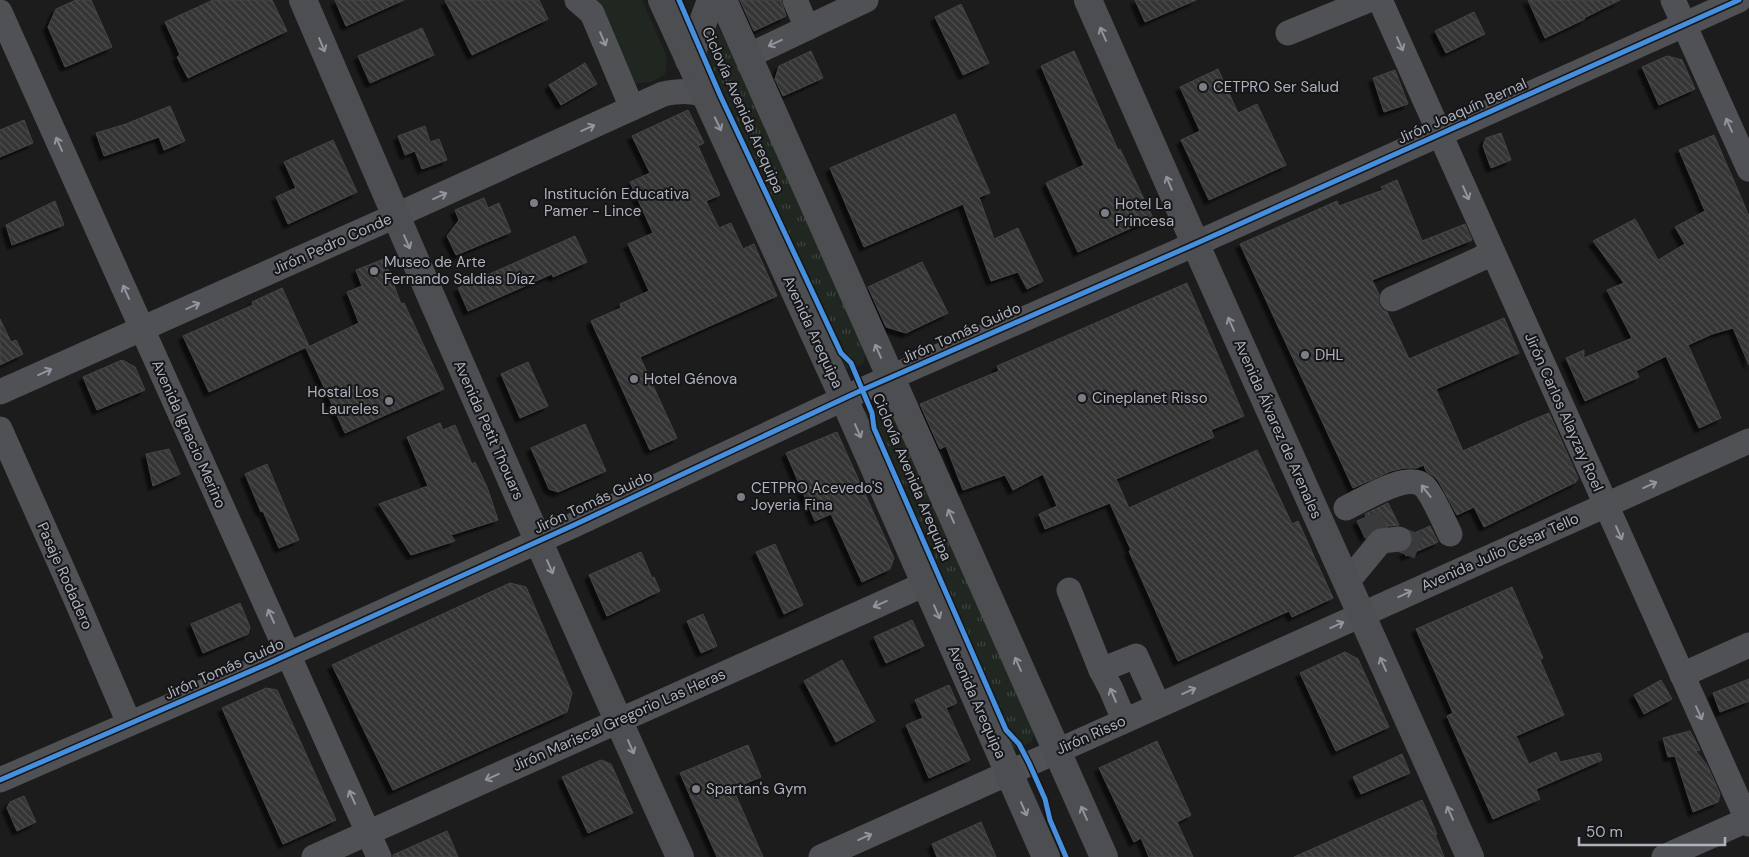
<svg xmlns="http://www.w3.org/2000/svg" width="1749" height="857" viewBox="0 0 1749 857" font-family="'DM Sans',sans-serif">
	<defs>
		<pattern id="grass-tufts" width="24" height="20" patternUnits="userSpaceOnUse" patternTransform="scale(1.25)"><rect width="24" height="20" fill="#1f2720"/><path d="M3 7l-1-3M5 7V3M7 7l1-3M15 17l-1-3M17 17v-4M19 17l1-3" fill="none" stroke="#3d443e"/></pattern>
		<pattern id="building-back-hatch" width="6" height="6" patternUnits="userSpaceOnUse" patternTransform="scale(1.25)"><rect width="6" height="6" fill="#343434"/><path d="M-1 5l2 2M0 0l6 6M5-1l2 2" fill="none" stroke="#4f4f4f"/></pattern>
		<filter id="shadow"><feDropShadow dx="-4.5" dy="4.5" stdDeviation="1" flood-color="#0009"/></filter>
	</defs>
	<rect width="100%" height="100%" fill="#1c1c1c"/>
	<g fill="url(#grass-tufts)">
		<path d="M714 20 738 64 866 350 863 364 849 370 837 362 698 57Z"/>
		<path d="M882 405 890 410 1034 729 1032 742 1014 750 864 421 865 412Z"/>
	</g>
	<path fill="#1f2720" d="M593 0H642L667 57 665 74 652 82 635 84Z"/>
	<g fill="url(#building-back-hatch)" stroke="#444548" filter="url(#shadow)">
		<path d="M76 0H91L112 47 65 67 48 27 56 9Z"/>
		<path d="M213 0H272L287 31 188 78 177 57 180 55 165 22Z"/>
		<path d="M335 0H404L346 26Z"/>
		<path d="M445 0H539L548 19 472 55Z"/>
		<path d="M740 0H781L786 16 754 31Z"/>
		<path d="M1135 0H1196L1145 22Z"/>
		<path d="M1528 0H1620L1584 18 1585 19 1545 38Z"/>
		<path d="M961 4 989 63 963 75 935 17Z"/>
		<path d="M1474 12 1485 34 1446 53 1435 31Z"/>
		<path d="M422 28 434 55 370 83 358 56Z"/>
		<path d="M811 51 823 78 783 96 775 79 779 66Z"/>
		<path d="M1074 51 1118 150 1120 149 1153 218 1078 252 1046 183 1084 165 1041 66Z"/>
		<path d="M1667 56 1682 60 1695 89 1659 105 1642 67Z"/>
		<path d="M585 63 597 84 561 105 549 85Z"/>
		<path d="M1218 69 1238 113 1257 104 1286 165 1209 200 1181 140 1200 131 1180 87Z"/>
		<path d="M1395 70 1408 104 1384 112 1373 78Z"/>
		<path d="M170 106 185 141 164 150 159 137 104 156 96 133 126 124Z"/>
		<path d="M688 110 704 143 698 146 720 195 706 201 719 228 731 223 743 249 754 244 777 296 640 357 677 438 650 450 591 321 621 308 620 304 649 291 628 244 653 233 630 182 650 173 632 136Z"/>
		<path d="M955 114 990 193 979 197 994 239 1018 228 1043 281 1027 289 1018 272 991 281 963 204 864 247 830 168Z"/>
		<path d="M24 120 33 143 0 157V130Z"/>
		<path d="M425 126 430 142 439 139 447 160 422 169 415 151 405 155 398 136Z"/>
		<path d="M1501 133 1511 160 1491 168 1483 146 1486 138Z"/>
		<path d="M1714 135 1749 216V365L1733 328 1712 334 1688 345 1721 418 1699 428 1666 356 1636 371 1639 377 1585 401 1566 358 1584 350V358L1632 338 1607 290 1624 283 1593 241 1635 219 1658 260 1685 244 1675 227 1705 211 1679 150Z"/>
		<path d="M333 140 357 192 288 224 276 197 296 188 284 162Z"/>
		<path d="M1397 180 1422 241 1465 224 1472 240 1372 280 1379 294 1378 298 1379 305 1383 310 1387 312 1409 359 1504 318 1519 353 1436 389 1463 451 1527 422 1549 413 1578 478 1576 482 1484 527 1474 507 1457 515 1439 482 1435 477 1426 471 1424 465 1416 468H1404L1391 471 1353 488 1240 244 1337 201 1339 206 1383 190 1381 187Z"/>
		<path d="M484 198 488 208 499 203 511 232 456 255 447 236 459 220 455 210Z"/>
		<path d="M55 201 64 225 12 245 6 225Z"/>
		<path d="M575 236 587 262 553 277 552 274 468 311 458 288Z"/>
		<path d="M384 259 401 304 404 303 444 389 345 433 306 348 359 323 347 292 362 286 356 270Z"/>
		<path d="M922 262 948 313 906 333 886 327 868 287Z"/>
		<path d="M1187 283 1244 416 1211 430 1214 437 1116 479 1129 508 1257 450 1292 524 1298 521 1333 598 1292 617 1289 611 1178 661 1129 551 1131 550 1110 503 1045 529 1039 514 1057 506 1043 474 1013 490 1005 475 963 490 946 446 940 449 920 404 999 371 997 366Z"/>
		<path d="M282 288 309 346 209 392 183 336 253 305 252 302Z"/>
		<path d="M0 319 11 342 16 340 23 354 0 365Z"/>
		<path d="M122 360 135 367 145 390 97 410 83 377Z"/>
		<path d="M528 362 548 406 520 418 501 374Z"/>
		<path d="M440 423 443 430 455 425 472 464 475 462 487 487 498 520 451 535 455 541 411 555 379 504 428 486 407 437Z"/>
		<path d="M585 424 606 471 558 492 549 489 531 448Z"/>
		<path d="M837 432 894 558 890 569 862 582 831 514 815 521 786 453Z"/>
		<path d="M169 449 180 474 153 486 146 454Z"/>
		<path d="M267 464 299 540 279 548 263 511 261 512 245 474Z"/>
		<path d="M1388 503 1399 525 1379 527 1370 531 1365 538 1357 521 1366 517 1365 514Z"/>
		<path d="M1430 526 1438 542 1406 556 1404 552 1408 550 1412 544V534Z"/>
		<path d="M775 544 803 605 784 614 756 552Z"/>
		<path d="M641 552 652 578 654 577 660 591 607 616 589 575Z"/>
		<path d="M510 583 526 587 572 693 567 712 393 790 332 665Z"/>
		<path d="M1512 587 1543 658 1540 660 1564 715 1516 736 1529 764 1556 752 1560 762 1600 753 1602 760 1536 789 1540 799 1493 819 1447 716 1453 713 1416 629Z"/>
		<path d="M240 603 250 627 248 634 203 653 191 624Z"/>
		<path d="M703 614 717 646 701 653 687 621Z"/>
		<path d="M912 620 924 646 886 663 874 637Z"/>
		<path d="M1345 652 1358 659 1389 727 1336 751 1300 673Z"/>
		<path d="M842 660 875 721 836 742 804 681Z"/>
		<path d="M1749 679V701L1720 712 1713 693Z"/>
		<path d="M1661 680 1672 699 1644 714 1634 695Z"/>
		<path d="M949 685 957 703 946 708 970 760 929 778 906 725 923 718 915 700Z"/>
		<path d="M266 688 277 690 336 820 283 844 222 708Z"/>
		<path d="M1690 731 1700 750 1696 751 1707 765 1720 794 1718 802 1693 812 1675 756 1668 757 1663 738Z"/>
		<path d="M1157 741 1191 815 1177 822 1193 857H1149L1141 838 1134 842 1099 768Z"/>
		<path d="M748 745 761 777 733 789 763 857H717L680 773Z"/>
		<path d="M1402 754 1410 773 1361 794 1353 777Z"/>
		<path d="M601 760 611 764 633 813 588 833 562 777Z"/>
		<path d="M24 796 36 822 17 831 7 808 10 802Z"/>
		<path d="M1422 800 1437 834H1435L1444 857H1294Z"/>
		<path d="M981 822 996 857H937L932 844Z"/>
		<path d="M447 831 458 857H393V855Z"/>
	</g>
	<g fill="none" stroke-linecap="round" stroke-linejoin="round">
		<g stroke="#393a3c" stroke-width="25" stroke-dasharray="25 12" stroke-linecap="butt">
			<path d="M1368 516 1381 541"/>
			<path d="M1399 539 1419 547"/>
		</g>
		<g stroke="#505155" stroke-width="25">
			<path d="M577 0 592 13 632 108"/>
			<path d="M795 0 807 28"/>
			<path d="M1380 0 1749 824"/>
			<path d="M1673 0 1749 169"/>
			<path d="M0 12 379 857"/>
			<path d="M1288 33 1369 0"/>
			<path d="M748 56 866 0"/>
			<path d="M1392 299 1493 253"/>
			<path d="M0 392 395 216 663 94C678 91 690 90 705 95"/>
			<path d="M0 429 74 595 129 723"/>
			<path d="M1346 508C1363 500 1407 471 1424 486 1433 495 1444 522 1450 534"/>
			<path d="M1347 582 1381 541 1399 539"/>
			<path d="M1069 590 1101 670 1111 689 1124 720"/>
			<path d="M1101 670 1136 656 1158 705"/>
			<path d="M1682 675 1749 645"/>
			<path d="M0 780 267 664 574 525 862 390 1195 244 1739 0"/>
			<path d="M314 857 925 584"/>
			<path d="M821 857 1749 441"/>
			<path d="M1664 857 1749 819"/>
		</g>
		<g stroke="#4d4e51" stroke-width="28">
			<path d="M303 0C426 287 551 573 680 857"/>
			<path d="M662 0 844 399 1046 857"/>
			<path d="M723 0 1104 857"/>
			<path d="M1088 0 1203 261 1470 857"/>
			<path d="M689 60 711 0"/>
		</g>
		<defs>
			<g id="cycleway">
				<path d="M679 0 720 95 841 353 851 363 872 413 874 428 1006 730 1019 744 1029 763 1045 799 1050 820 1066 857"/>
				<path d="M0 780 267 664 574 525 862 390 1195 244 1739 0"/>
			</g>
		</defs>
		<use href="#cycleway" stroke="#161618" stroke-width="8"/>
		<use href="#cycleway" stroke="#468fdf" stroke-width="5"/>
	</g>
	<defs><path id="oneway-shaft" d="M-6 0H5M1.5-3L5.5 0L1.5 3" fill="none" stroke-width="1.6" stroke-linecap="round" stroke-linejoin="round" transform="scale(1.25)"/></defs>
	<g stroke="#90949d">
		<use href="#oneway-shaft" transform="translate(1103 34) rotate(-114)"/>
		<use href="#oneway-shaft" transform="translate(322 45) rotate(67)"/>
		<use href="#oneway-shaft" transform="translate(718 124) rotate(65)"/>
		<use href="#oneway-shaft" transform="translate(1169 183) rotate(-113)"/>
		<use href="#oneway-shaft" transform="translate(407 242) rotate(66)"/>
		<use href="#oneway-shaft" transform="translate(1231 324) rotate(-114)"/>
		<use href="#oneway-shaft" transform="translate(878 351) rotate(-114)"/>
		<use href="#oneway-shaft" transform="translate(858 431) rotate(66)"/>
		<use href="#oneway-shaft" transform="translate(951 516) rotate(-114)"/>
		<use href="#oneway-shaft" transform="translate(550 567) rotate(66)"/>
		<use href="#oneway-shaft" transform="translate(937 612) rotate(66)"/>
		<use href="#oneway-shaft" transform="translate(1018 664) rotate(-114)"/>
		<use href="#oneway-shaft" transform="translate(1383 664) rotate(-114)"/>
		<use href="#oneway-shaft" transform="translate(631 747) rotate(66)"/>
		<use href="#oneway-shaft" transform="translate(1024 809) rotate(66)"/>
		<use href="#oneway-shaft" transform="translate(1084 813) rotate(-114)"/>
		<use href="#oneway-shaft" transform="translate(1450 813) rotate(-114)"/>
	</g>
	<g stroke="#91959e">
		<use href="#oneway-shaft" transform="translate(603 39) rotate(67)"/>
		<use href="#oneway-shaft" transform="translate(775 43) rotate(155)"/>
		<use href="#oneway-shaft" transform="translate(1400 44) rotate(66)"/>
		<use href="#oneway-shaft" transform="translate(1729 125) rotate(-114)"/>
		<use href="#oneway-shaft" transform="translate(588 128) rotate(-24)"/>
		<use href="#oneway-shaft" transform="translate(59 144) rotate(-114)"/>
		<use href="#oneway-shaft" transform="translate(1466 193) rotate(66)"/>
		<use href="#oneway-shaft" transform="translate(440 196) rotate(-24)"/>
		<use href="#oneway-shaft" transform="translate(126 292) rotate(-114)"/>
		<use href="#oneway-shaft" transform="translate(193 306) rotate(-24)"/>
		<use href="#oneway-shaft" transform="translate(45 372) rotate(-24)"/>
		<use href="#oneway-shaft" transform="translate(1650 485) rotate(-24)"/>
		<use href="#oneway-shaft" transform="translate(1426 491) rotate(-128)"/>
		<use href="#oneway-shaft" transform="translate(1619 533) rotate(66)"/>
		<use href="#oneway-shaft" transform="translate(1405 594) rotate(-25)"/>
		<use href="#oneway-shaft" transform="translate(880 604) rotate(156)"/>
		<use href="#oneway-shaft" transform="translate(271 616) rotate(-114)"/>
		<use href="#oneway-shaft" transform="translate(1337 625) rotate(-24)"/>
		<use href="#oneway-shaft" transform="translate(1189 691) rotate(-24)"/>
		<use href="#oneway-shaft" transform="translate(1113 695) rotate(-113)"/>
		<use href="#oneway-shaft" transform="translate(1699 713) rotate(66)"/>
		<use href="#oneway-shaft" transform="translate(492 777) rotate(156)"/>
		<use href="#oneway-shaft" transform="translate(352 797) rotate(-114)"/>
		<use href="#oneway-shaft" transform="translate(865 837) rotate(-24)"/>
	</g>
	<g fill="#7a7e85" stroke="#161618" stroke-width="2">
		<circle cx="1203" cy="87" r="5"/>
		<circle cx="534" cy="203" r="5"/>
		<circle cx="1105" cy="213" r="5"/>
		<circle cx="374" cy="271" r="5"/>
		<circle cx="1305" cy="355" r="5"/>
		<circle cx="634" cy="379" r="5"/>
		<circle cx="1082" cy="398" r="5"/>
		<circle cx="389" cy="401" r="5"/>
		<circle cx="741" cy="497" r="5"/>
		<circle cx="696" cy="789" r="5"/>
	</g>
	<g text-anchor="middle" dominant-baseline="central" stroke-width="4" stroke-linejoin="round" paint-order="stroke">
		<g font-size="15" fill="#adb2bd" stroke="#161618" text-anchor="start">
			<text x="1213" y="87">CETPRO Ser Salud</text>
			<text x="544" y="194">Institución Educativa<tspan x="544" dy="17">Pamer - Lince</tspan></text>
			<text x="1115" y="204">Hotel La<tspan x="1115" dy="17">Princesa</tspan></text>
			<text x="384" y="262">Museo de Arte<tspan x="384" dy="17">Fernando Saldias Díaz</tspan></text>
			<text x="1315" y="355">DHL</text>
			<text x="644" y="379">Hotel Génova</text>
			<text x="379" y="392" text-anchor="end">Hostal Los<tspan x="379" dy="17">Laureles</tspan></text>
			<text x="1092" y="398">Cineplanet Risso</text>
			<text x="751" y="488">CETPRO Acevedo'S<tspan x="751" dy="17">Joyeria Fina</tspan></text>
			<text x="706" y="789">Spartan's Gym</text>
		</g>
		<g font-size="15" fill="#adb2bd" stroke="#161618">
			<text transform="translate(743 110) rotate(66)">Ciclovía Avenida Arequipa</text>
			<text transform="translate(1462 111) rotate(-24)">Jirón Joaquín Bernal</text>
			<text transform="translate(332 244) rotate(-24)">Jirón Pedro Conde</text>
			<text transform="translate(813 332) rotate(65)">Avenida Arequipa</text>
			<text transform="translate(961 333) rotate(-24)">Jirón Tomás Guido</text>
			<text transform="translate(1564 412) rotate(66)">Jirón Carlos Alayzay Roel</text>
			<text transform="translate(1278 429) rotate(66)">Avenida Álvarez de Arenales</text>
			<text transform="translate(489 430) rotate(66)">Avenida Petit Thouars</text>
			<text transform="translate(189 434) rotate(66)">Avenida Ignacio Merino</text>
			<text transform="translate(912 477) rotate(67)">Ciclovía Avenida Arequipa</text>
			<text transform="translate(593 502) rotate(-25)">Jirón Tomás Guido</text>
			<text transform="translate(1500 552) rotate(-24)">Avenida Julio César Tello</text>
			<text transform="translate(65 576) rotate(66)">Pasaje Rodadero</text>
			<text transform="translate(224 669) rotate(-24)">Jirón Tomás Guido</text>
			<text transform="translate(977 702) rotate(66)">Avenida Arequipa</text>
			<text transform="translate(619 720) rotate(-24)">Jirón Mariscal Gregorio Las Heras</text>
			<text transform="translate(1091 735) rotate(-24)">Jirón Risso</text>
		</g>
	</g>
	<path d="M1579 837v8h146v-8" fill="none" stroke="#adb2bd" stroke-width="2.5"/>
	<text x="1586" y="837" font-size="15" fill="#adb2bd" stroke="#161618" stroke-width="4" paint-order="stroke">50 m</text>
</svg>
